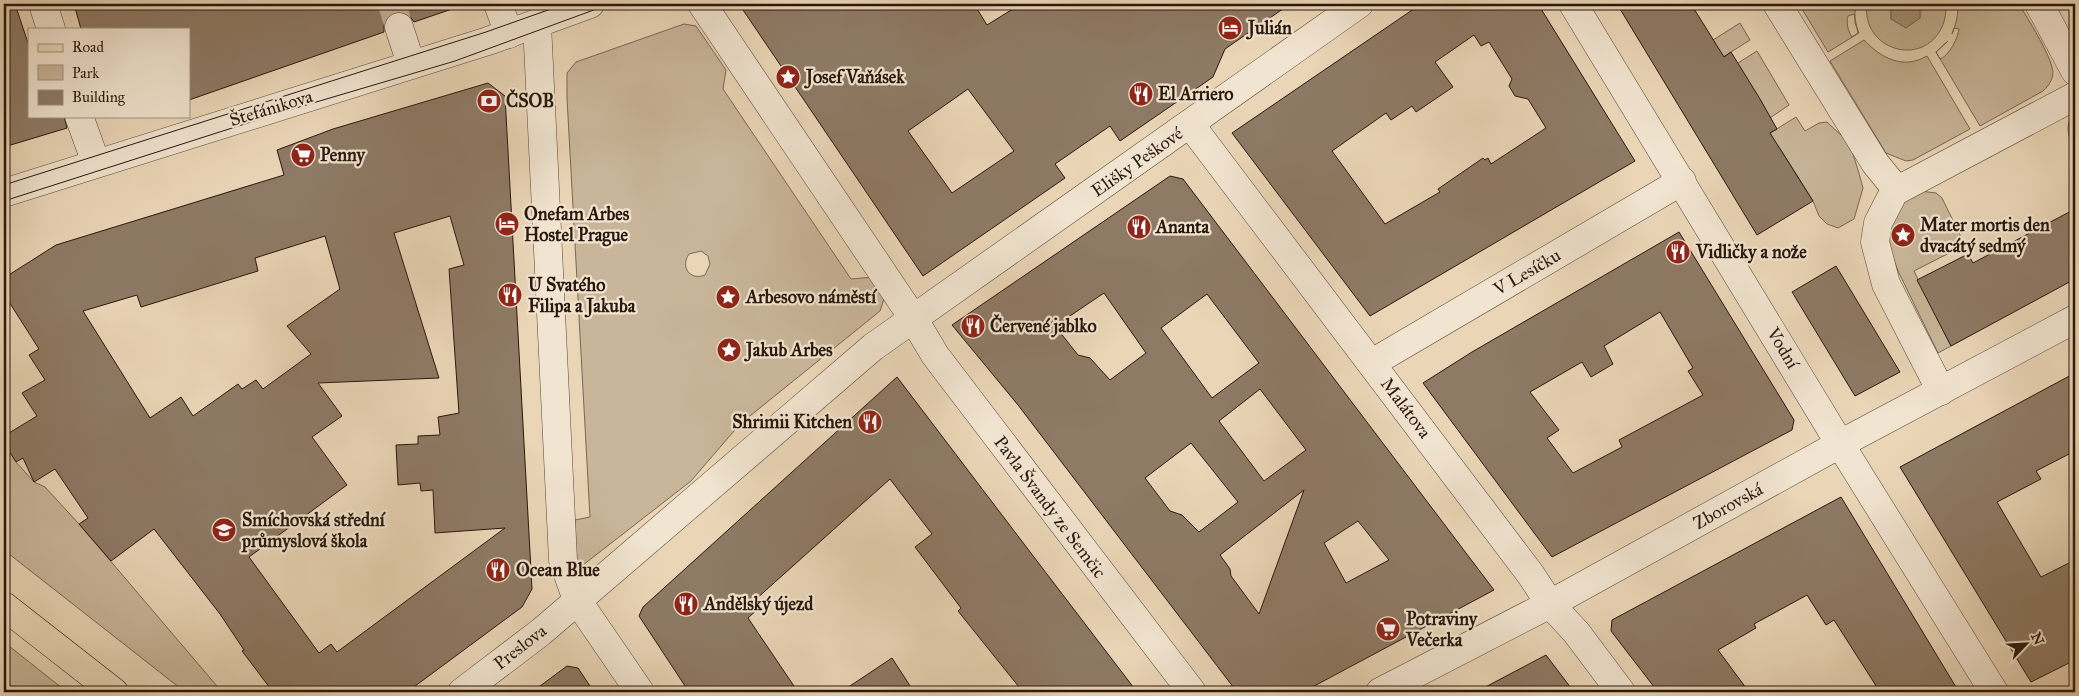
<svg xmlns="http://www.w3.org/2000/svg" width="2079" height="696" viewBox="0 0 2079 696" font-family="'IM FELL Great Primer',serif">
	<rect width="100%" height="100%" fill="#ead6b7"/>
	<filter id="stains"><feTurbulence type="fractalNoise" baseFrequency=".004" numOctaves="4"/><feColorMatrix values="0 0 0 0 .2 0 0 0 0 .09 0 0 0 0 .02 0 0 0 .5 -.17"/></filter>
	<radialGradient id="worn" r=".72"><stop offset=".6" stop-color="#630" stop-opacity="0"/><stop offset="1" stop-color="#630" stop-opacity=".3"/></radialGradient>
	<g fill="#c9b69a" stroke="#7a6653" fill-rule="evenodd">
		<path d="M1799 4H1855V23L1859 33 1828 52ZM1854 14 1858 33 1852 37C1848 31 1846 23 1848 16Z"/>
		<path d="M1867 4H1891V19L1920 18V4H1945C1947 11 1945 20 1942 27 1922 69 1861 49 1867 4Z"/>
		<path d="M1957 4 1959 8 1963 7V4H2019C2028 19 2048 51 2052 67 2055 76 2050 85 2043 91L1980 126 1936 52 1948 41 1936 52 1940 59C1949 56 1958 38 1959 29L1954 28 1952 34C1956 23 1959 15 1957 4Z"/>
		<path d="M1740 23 1750 40 1712 64 1702 47Z"/>
		<path d="M684 24 696 26 726 70 723 89 851 279 874 277 884 299 880 311 740 424 691 481 583 565 576 564 575 520 590 517 567 98V73L576 62ZM701 251 708 256 710 264 705 275C690 281 680 267 689 254Z"/>
		<path d="M1864 40C1881 58 1903 70 1927 56L1970 129 1913 160 1906 161 1886 153 1830 61Z"/>
		<path d="M1757 51 1789 105 1770 118 1719 75Z"/>
		<path d="M2075 111V152C2068 138 2064 124 2075 111Z"/>
		<path d="M1796 117 1805 131 1819 123 1827 122 1843 137 1852 151 1858 170 1863 188 1854 219 1838 228 1827 224 1819 216 1813 201 1781 150 1759 140Z"/>
		<path d="M1920 191 1936 193 1942 198 1965 245 1914 271 1951 346 1938 353 1898 271 1888 243 1895 207Z"/>
		<path d="M4 443 16 462 34 482 45 487 79 524 222 692H185L4 550Z"/>
		<path d="M4 642 67 692H4Z"/>
	</g>
	<path fill="#a9957d" stroke="#766350" d="M1891 4H1920V18L1906 28 1891 19Z"/>
	<g fill="#8e7a65" stroke="#2a170c" fill-rule="evenodd">
		<path d="M4 4H15L29 46V116H64L67 128 4 147Z"/>
		<path d="M74 4H454L455 8 414 22 409 15 403 12H394L387 17 384 23V32L189 100V29H81Z"/>
		<path d="M739 4H974L987 25 1021 4H1290L1225 49 1213 77 1120 141 1110 126 1055 164 1065 178 923 276ZM968 89 1014 151 952 193 908 131Z"/>
		<path d="M1421 4H1538L1635 161 1370 316 1232 133ZM1474 35 1481 46 1489 42 1512 79 1509 86 1515 96 1528 99 1546 128 1491 164 1488 158 1485 160 1483 158 1438 189 1440 192 1385 224 1332 151 1386 113 1391 120 1412 106 1416 112 1453 87 1435 62Z"/>
		<path d="M1617 4H1691L1724 57 1731 52 1760 99 1777 129 1770 133 1813 201 1757 235Z"/>
		<path d="M488 83 505 96 532 589 522 607 407 692H273L242 651 244 650 220 614 154 529 111 561 79 524 88 518 55 469 34 482 23 458 16 462 4 443V436L37 416 22 393 45 380 29 355 39 349 4 294V278L56 245 284 175 277 150 333 129ZM450 216 464 265 449 269 459 413 438 417 440 435 418 436V444L396 445 398 485 420 483 421 491 433 490 435 533 505 528 337 652 331 644 319 653 249 557 347 485 312 437 342 416 318 383 439 378 394 233ZM325 236 340 289 287 326 311 354 263 389 256 380 242 389 238 384 193 416 181 397 150 418 83 311 137 295 141 307 258 271 255 258Z"/>
		<path d="M1170 176 1183 179 1494 590 1303 692H1237L1018 405 952 325ZM1104 293 1146 353 1110 380 1090 358 1078 355 1055 326ZM1207 294 1259 363 1212 398 1161 328ZM1260 389 1306 450 1264 481 1219 421ZM1191 443 1238 502 1199 532 1182 515 1170 511 1145 478ZM1304 490 1259 614 1231 576 1230 569 1220 555ZM1358 521 1389 560 1346 583 1324 543Z"/>
		<path d="M2075 209V279L1951 346 1917 280 1968 254 1973 263Z"/>
		<path d="M1679 232 1794 420 1792 430 1552 557 1423 383 1472 352ZM1660 312 1693 368 1688 371 1703 395 1619 440 1622 447 1573 473 1547 438 1559 430 1530 392 1582 362 1591 377 1613 364 1604 346Z"/>
		<path d="M1836 266 1900 372 1855 396 1792 292Z"/>
		<path d="M2075 373V451L2036 471 2041 479 1997 502 2041 577 2075 560V660L2031 682 1900 467Z"/>
		<path d="M897 377 1024 544 1137 692H1023L958 611 961 608 915 547 932 534 890 479 755 600 760 607 748 618 798 692H689L639 616 643 607Z"/>
		<path d="M1841 497 1959 692H1880L1834 620 1826 625 1807 595 1754 624 1756 628 1718 650 1749 692H1658L1611 631 1612 620Z"/>
		<path d="M1546 655 1574 692H1476Z"/>
		<path d="M892 658 914 692H841Z"/>
		<path d="M567 666 578 668 594 692H532Z"/>
	</g>
	<g fill="none" stroke-linecap="round" stroke-linejoin="round">
		<path stroke="#c4b095" stroke-width="28" stroke-dasharray="28 14" stroke-linecap="butt" d="M392 4 399 27"/>
		<defs>
			<g id="minor">
				<path d="M43 4 51 29"/>
				<path d="M498 4 509 34"/>
				<path d="M702 4 913 318 935 355 1192 692"/>
				<path d="M1573 4 1840 444 1994 692"/>
				<path d="M1777 4 1875 163 1897 190"/>
				<path d="M2039 4 2075 71"/>
				<path d="M537 24 563 560 577 600 640 692"/>
				<path d="M399 27 411 64"/>
				<path d="M79 116 96 163"/>
				<path d="M1190 124 1531 575 1550 604 1576 632 1621 692"/>
				<path d="M4 193 488 41 590 4"/>
				<path d="M1372 363 1682 181"/>
				<path d="M1941 391 1886 284 1875 242 1878 223 1894 192 2075 96"/>
				<path d="M462 692 541 632 873 347 1359 4"/>
				<path d="M1380 692 1550 604 1840 444 2075 319"/>
			</g>
			<path id="major" d="M4 606 114 692"/>
		</defs>
		<use href="#minor" stroke="#5a4737" stroke-width="29"/>
		<use href="#major" stroke="#2a170c" stroke-width="29"/>
		<use href="#minor" stroke="#f1e4d0" stroke-width="28"/>
		<use href="#major" stroke="#ead6b7" stroke-width="28"/>
		<g stroke="#2a170c" stroke-width="1">
			<path d="M4 185 486 32 565 4"/>
			<path d="M4 201 279 113 455 61 610 4"/>
		</g>
	</g>
	<defs>
		<symbol id="hotel-disc" viewBox="-11 -11 22 22"><circle r="9.5" fill="#8f2418" stroke="#f1e4d0"/><path d="M-6-4.5h1.5V1H6V5H4.5V3h-9V5H-6ZM-4 0a1.8 1.8 0 1 1 3.6 0ZM.5 0V-2.5h3Q6-2.5 6 0Z" fill="#fff"/></symbol>
		<symbol id="sight-disc" viewBox="-11 -11 22 22"><circle r="9.5" fill="#8f2418" stroke="#f1e4d0"/><path d="M0-6L1.8-2.2L6-1.7L2.9 1.2L3.7 5.4L0 3.3L-3.7 5.4L-2.9 1.2L-6-1.7L-1.8-2.2Z" fill="#fff"/></symbol>
		<symbol id="restaurant-disc" viewBox="-11 -11 22 22"><circle r="9.5" fill="#8f2418" stroke="#f1e4d0"/><path d="M-5-6h1v4h1v-4h1v4h1v-4h1v5L-1.5 .5V6h-2V.5L-5-1ZM5-6V6H3V1.5H1.5Q1.5-4 5-6Z" fill="#fff"/></symbol>
		<symbol id="bank-disc" viewBox="-11 -11 22 22"><circle r="9.5" fill="#8f2418" stroke="#f1e4d0"/><path d="M-6-4H6V4H-6ZM0-2.3a2.3 2.3 0 1 0 0 4.6a2.3 2.3 0 1 0 0-4.6Z" fill="#fff"/></symbol>
		<symbol id="supermarket-disc" viewBox="-11 -11 22 22"><circle r="9.5" fill="#8f2418" stroke="#f1e4d0"/><path d="M-6-5.5h2.5l.6 2H6L4.5 2H-2.5L-4.4-4H-6ZM-1.5 3.2a1.3 1.3 0 1 0 .1 0ZM3 3.2a1.3 1.3 0 1 0 .1 0Z" fill="#fff"/></symbol>
		<symbol id="school-disc" viewBox="-11 -11 22 22"><circle r="9.5" fill="#8f2418" stroke="#f1e4d0"/><path d="M0-5L7-2L0 1L-7-2ZM-4 1L0 2.5L4 1V4Q0 6-4 4Z" fill="#fff"/></symbol>
	</defs>
	<g fill-rule="evenodd">
		<use href="#hotel-disc" x="1216" y="14" width="28" height="28"/>
		<use href="#sight-disc" x="774" y="63" width="28" height="28"/>
		<use href="#restaurant-disc" x="1127" y="80" width="28" height="28"/>
		<use href="#bank-disc" x="475" y="87" width="28" height="28"/>
		<use href="#supermarket-disc" x="289" y="141" width="28" height="28"/>
		<use href="#hotel-disc" x="493" y="210" width="28" height="28"/>
		<use href="#restaurant-disc" x="1125" y="213" width="28" height="28"/>
		<use href="#sight-disc" x="1889" y="221" width="28" height="28"/>
		<use href="#restaurant-disc" x="1664" y="238" width="28" height="28"/>
		<use href="#restaurant-disc" x="496" y="281" width="28" height="28"/>
		<use href="#sight-disc" x="714" y="283" width="28" height="28"/>
		<use href="#restaurant-disc" x="959" y="312" width="28" height="28"/>
		<use href="#sight-disc" x="715" y="336" width="28" height="28"/>
		<use href="#restaurant-disc" x="856" y="408" width="28" height="28"/>
		<use href="#school-disc" x="210" y="516" width="28" height="28"/>
		<use href="#restaurant-disc" x="484" y="556" width="28" height="28"/>
		<use href="#restaurant-disc" x="672" y="590" width="28" height="28"/>
		<use href="#supermarket-disc" x="1374" y="615" width="28" height="28"/>
	</g>
	<g text-anchor="middle" dominant-baseline="central" stroke-width="4.5" stroke-linejoin="round" paint-order="stroke">
		<g font-size="18" font-weight="bold" fill="#2a170c" stroke="#f1e4d0" text-anchor="start">
			<text x="1248" y="28">Julián</text>
			<text x="806" y="77">Josef Vaňásek</text>
			<text x="1158" y="94">El Arriero</text>
			<text x="506" y="101">ČSOB</text>
			<text x="320" y="155">Penny</text>
			<text x="524" y="214">Onefam Arbes<tspan x="524" dy="21">Hostel Prague</tspan></text>
			<text x="1920" y="225">Mater mortis den<tspan x="1920" dy="21">dvacátý sedmý</tspan></text>
			<text x="1156" y="227">Ananta</text>
			<text x="1696" y="252">Vidličky a nože</text>
			<text x="528" y="285">U Svatého<tspan x="528" dy="21">Filipa a Jakuba</tspan></text>
			<text x="746" y="297">Arbesovo náměstí</text>
			<text x="990" y="326">Červené jablko</text>
			<text x="746" y="350">Jakub Arbes</text>
			<text x="852" y="422" text-anchor="end">Shrimii Kitchen</text>
			<text x="242" y="520">Smíchovská střední<tspan x="242" dy="21">průmyslová škola</tspan></text>
			<text x="516" y="570">Ocean Blue</text>
			<text x="704" y="604">Andělský újezd</text>
			<text x="1406" y="619">Potraviny<tspan x="1406" dy="21">Večerka</tspan></text>
		</g>
		<g font-size="18" fill="#2a170c" stroke="#f1e4d0">
			<text transform="translate(271 108) rotate(-17)">Štefánikova</text>
			<text transform="translate(1137 162) rotate(-35)">Elišky Peškové</text>
			<text transform="translate(1527 272) rotate(-30)">V Lesíčku</text>
			<text transform="translate(1783 348) rotate(59)">Vodní</text>
			<text transform="translate(1406 408) rotate(53)">Malátova</text>
			<text transform="translate(1728 506) rotate(-29)">Zborovská</text>
			<text transform="translate(1050 507) rotate(53)">Pavla Švandy ze Semčic</text>
			<text transform="translate(520 647) rotate(-38)">Preslova</text>
		</g>
	</g>
	<rect width="2079" height="696" fill="none" stroke="#ead6b7" stroke-width="20"/>
	<rect x="5" y="5" width="2069" height="686" fill="none" stroke="#2a170c" stroke-width="2.5"/>
	<rect x="10" y="10" width="2059" height="676" fill="none" stroke="#2a170c"/>
	<rect x="28" y="28" width="162" height="90" fill="#f1e4d0" stroke="#a19282"/>
	<rect x="38" y="44" width="25" height="8" fill="#ead6b7" stroke="#a19282"/>
	<text x="72" y="52" font-size="15" fill="#2a170c">Road</text>
	<rect x="38" y="65" width="25" height="15" fill="#c9b69a" stroke="#a19282"/>
	<text x="72" y="78" font-size="15" fill="#2a170c">Park</text>
	<rect x="38" y="90" width="25" height="15" fill="#8e7a65" stroke="#a19282"/>
	<text x="72" y="102" font-size="15" fill="#2a170c">Building</text>
	<g transform="translate(2026 644) rotate(65)" stroke="#f1e4d0" stroke-width="4" paint-order="stroke">
	<path d="M0-4L9 19L0 12L-9 19Z" fill="#2a170c"/>
	<text y="-8" font-size="14" font-weight="bold" text-anchor="middle" fill="#2a170c">N</text>
	</g>
	<rect width="100%" height="100%" filter="url(#stains)"/>
	<rect width="100%" height="100%" fill="url(#worn)"/>
</svg>
